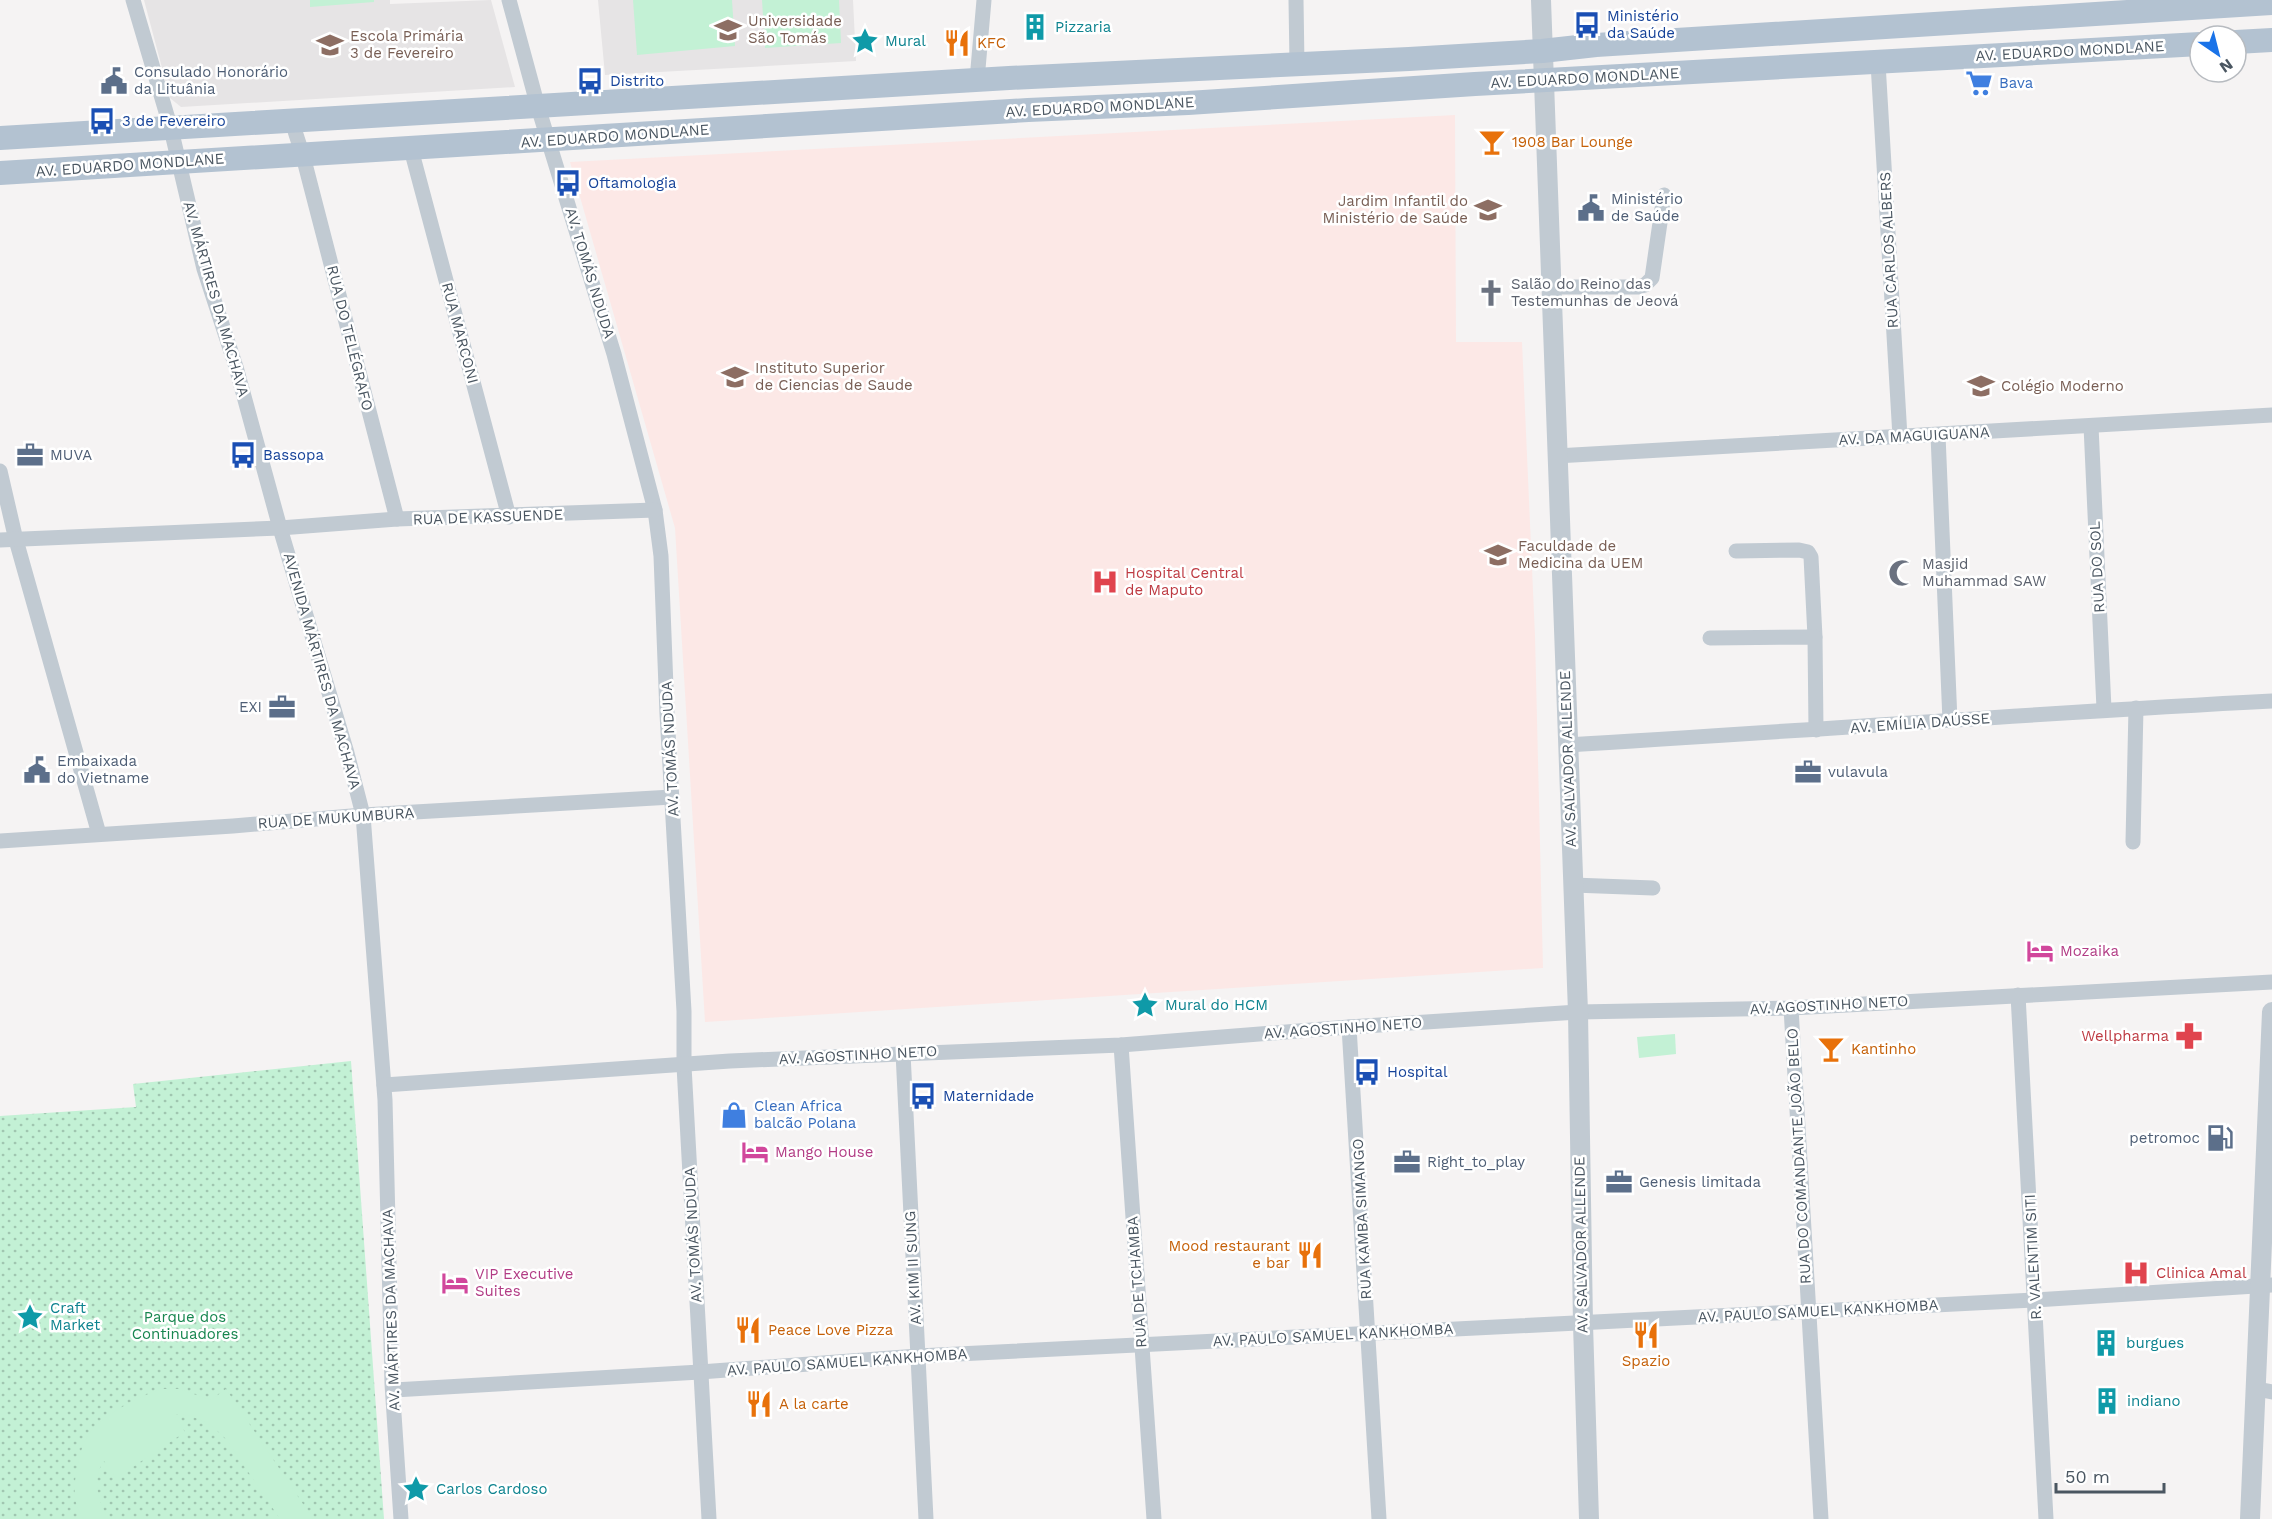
<svg xmlns="http://www.w3.org/2000/svg" width="2272" height="1519" viewBox="0 0 2272 1519" font-family="'Work Sans',sans-serif">
	<defs>
		<pattern id="grass-dots" width="8" height="8" patternUnits="userSpaceOnUse" patternTransform="scale(1.5)"><rect width="8" height="8" fill="#c3f1d5"/><path d="M2 2h.1M6 6h.1" fill="none" stroke="#a0c6b0" stroke-width="1.8" stroke-linecap="round"/></pattern>
	</defs>
	<rect width="100%" height="100%" fill="#f5f3f3"/>
	<g fill="#e6e4e5">
		<path d="M144 0H390V4L491 0 515 87 181 107 170 98Z"/>
		<path d="M598 0H853L856 61 605 75Z"/>
	</g>
	<path fill="#fce8e6" d="M1455 115 1456 342H1522L1535 636 1543 968 705 1022 675 528 570 162Z"/>
	<path fill="url(#grass-dots)" d="M351 1061 384 1519H0V1116L136 1107 133 1084Z"/>
	<g fill="#c3f1d5">
		<path d="M310 0H374V2L310 7Z"/>
		<path d="M633 0H732L735 46 637 55Z"/>
		<path d="M762 0H839L841 43 765 48Z"/>
		<path d="M1675 1034 1676 1054 1639 1058 1637 1037Z"/>
		<path d="M162 1389H179L211 1400 226 1389 313 1519H280L226 1439C210 1423 197 1415 174 1414L185 1432 116 1478 104 1461C91 1479 98 1500 108 1519H84C80 1513 76 1505 75 1498 73 1481 80 1443 91 1431 105 1414 141 1395 162 1389Z"/>
	</g>
	<g fill="none" stroke-linecap="round" stroke-linejoin="round">
		<g stroke="#c1cad2" stroke-width="15">
			<path d="M133 0 171 129 204 269 236 367 280 528 347 753 363 815 385 1100 392 1384 401 1519"/>
			<path d="M509 0 538 107 614 354 655 510 661 556 667 714 684 1011V1066L709 1519"/>
			<path d="M1296 0 1297 64"/>
			<path d="M1878 63 1900 437"/>
			<path d="M977 80 984 0"/>
			<path d="M292 122 303 156 397 519"/>
			<path d="M411 149 509 517"/>
			<path d="M1552 287H1638L1645 285 1652 278 1664 195"/>
			<path d="M2091 426 2104 709"/>
			<path d="M1938 435 1950 721"/>
			<path d="M1556 456 2272 415"/>
			<path d="M0 471 16 540 99 834"/>
			<path d="M0 540 280 528 397 519 655 510"/>
			<path d="M1736 551 1799 550 1808 552 1811 557 1815 637"/>
			<path d="M1710 638 1815 637 1816 730"/>
			<path d="M1567 745C1802 731 2037 713 2272 701"/>
			<path d="M0 841 233 826 363 815 672 797"/>
			<path d="M2133 842 2136 708"/>
			<path d="M1573 885 1653 888"/>
			<path d="M2018 995 2046 1519"/>
			<path d="M1791 1008 1821 1519"/>
			<path d="M1349 1027 1379 1519"/>
			<path d="M1121 1045 1154 1519"/>
			<path d="M903 1053 926 1519"/>
			<path d="M384 1085 730 1061 1121 1045 1349 1027 1578 1012 1791 1008 2272 982"/>
			<path d="M2257 1389 2272 1392"/>
			<path d="M394 1390 700 1372 918 1356 2035 1300 2272 1285"/>
		</g>
		<g stroke="#c1cad2" stroke-width="20">
			<path d="M1541 0 1578 1012 1583 1324 1589 1519"/>
			<path d="M2250 1519 2272 1012"/>
		</g>
		<g stroke="#b3c2d1" stroke-width="24">
			<path d="M2236 42 2272 40"/>
			<path d="M0 138 1009 78 1409 59 1542 51 1596 45 2272 3"/>
			<path d="M0 173 1028 110 1188 103 1475 84 2200 44"/>
		</g>
	</g>
	<defs>
		<symbol id="bus-bare" viewBox="-9 -9 18 18"><path d="M-5-6H5V4H4V6H2V4H-2V6H-4V4H-5ZM-3.5-4V0h7V-4ZM-3.5 1.2v1.5H-2V1.2ZM2 1.2v1.5H3.5V1.2Z" fill="#1a4fb4" stroke="#fff" stroke-width="2.5" paint-order="stroke"/></symbol>
		<symbol id="building-bare" viewBox="-9 -9 18 18"><path d="M-4-6H4V6H1V3H-1V6H-4ZM-2.5-4.3h1.7v1.8h-1.7ZM.8-4.3h1.7v1.8H.8ZM-2.5-1h1.7V.8h-1.7ZM.8-1h1.7V.8H.8Z" fill="#0f9aa8" stroke="#fff" stroke-width="2.5" paint-order="stroke"/></symbol>
		<symbol id="university-bare" viewBox="-9 -9 18 18"><path d="M0-5L7-2L0 1L-7-2ZM-4 1L0 2.5L4 1V4Q0 6-4 4Z" fill="#8d6e63" stroke="#fff" stroke-width="2.5" paint-order="stroke"/></symbol>
		<symbol id="sight-bare" viewBox="-9 -9 18 18"><path d="M0-6L1.8-2.2L6-1.7L2.9 1.2L3.7 5.4L0 3.3L-3.7 5.4L-2.9 1.2L-6-1.7L-1.8-2.2Z" fill="#0f9aa8" stroke="#fff" stroke-width="2.5" paint-order="stroke"/></symbol>
		<symbol id="restaurant-bare" viewBox="-9 -9 18 18"><path d="M-5-6h1v4h1v-4h1v4h1v-4h1v5L-1.5 .5V6h-2V.5L-5-1ZM5-6V6H3V1.5H1.5Q1.5-4 5-6Z" fill="#e8710a" stroke="#fff" stroke-width="2.5" paint-order="stroke"/></symbol>
		<symbol id="school-bare" viewBox="-9 -9 18 18"><path d="M0-5L7-2L0 1L-7-2ZM-4 1L0 2.5L4 1V4Q0 6-4 4Z" fill="#8d6e63" stroke="#fff" stroke-width="2.5" paint-order="stroke"/></symbol>
		<symbol id="civic-bare" viewBox="-9 -9 18 18"><path d="M-.6-6.5H3V-4.5H.6V-3L4-1V1h2V6H-6V1h2V-1L-.6-3ZM-1.2 2.5V6h2.4V2.5Z" fill="#5c6f8a" stroke="#fff" stroke-width="2.5" paint-order="stroke"/></symbol>
		<symbol id="supermarket-bare" viewBox="-9 -9 18 18"><path d="M-6-5.5h2.5l.6 2H6L4.5 2H-2.5L-4.4-4H-6ZM-1.5 3.2a1.3 1.3 0 1 0 .1 0ZM3 3.2a1.3 1.3 0 1 0 .1 0Z" fill="#3f7fe0" stroke="#fff" stroke-width="2.5" paint-order="stroke"/></symbol>
		<symbol id="bar-bare" viewBox="-9 -9 18 18"><path d="M-6-5H6L.8 .8V4.5H3.5V6h-7V4.5H-.8V.8Z" fill="#e8710a" stroke="#fff" stroke-width="2.5" paint-order="stroke"/></symbol>
		<symbol id="church-bare" viewBox="-9 -9 18 18"><path d="M-1.2-6h2.4v3.5h3.3v2.4h-3.3V6h-2.4V-.1h-3.3v-2.4h3.3Z" fill="#6b7280" stroke="#fff" stroke-width="2.5" paint-order="stroke"/></symbol>
		<symbol id="office-bare" viewBox="-9 -9 18 18"><path d="M-6-3h4V-5.5h4V-3h4V5H-6ZM-1-4.5V-3h2v-1.5ZM-6 0V1H6V0Z" fill="#5c6f8a" stroke="#fff" stroke-width="2.5" paint-order="stroke"/></symbol>
		<symbol id="mosque-bare" viewBox="-9 -9 18 18"><path d="M3.5-4.9A6 6 0 1 0 3.5 4.9A5 5 0 1 1 3.5-4.9Z" fill="#6b7280" stroke="#fff" stroke-width="2.5" paint-order="stroke"/></symbol>
		<symbol id="hospital-bare" viewBox="-9 -9 18 18"><path d="M-5-5h3v3.5h4V-5h3V5h-3V1.5h-4V5h-3Z" fill="#e0444e" stroke="#fff" stroke-width="2.5" paint-order="stroke"/></symbol>
		<symbol id="hotel-bare" viewBox="-9 -9 18 18"><path d="M-6-4.5h1.5V1H6V5H4.5V3h-9V5H-6ZM-4 0a1.8 1.8 0 1 1 3.6 0ZM.5 0V-2.5h3Q6-2.5 6 0Z" fill="#d1479c" stroke="#fff" stroke-width="2.5" paint-order="stroke"/></symbol>
		<symbol id="pharmacy-bare" viewBox="-9 -9 18 18"><path d="M-2-6h4v4h4v4h-4v4h-4v-4h-4v-4h4Z" fill="#e0444e" stroke="#fff" stroke-width="2.5" paint-order="stroke"/></symbol>
		<symbol id="shop-bare" viewBox="-9 -9 18 18"><path d="M-5-2.5h2.3a2.7 3.5 0 0 1 5.4 0H5L5.5 6h-11ZM-1.5-2.5h3a1.5 2.3 0 0 0-3 0Z" fill="#3f7fe0" stroke="#fff" stroke-width="2.5" paint-order="stroke"/></symbol>
		<symbol id="fuel-bare" viewBox="-9 -9 18 18"><path d="M-5.5-6h7V0h2V4h1.3V-2.5L3-4.5l.8-.8L6-3V5H2.5V1h-1V6h-7ZM-4.2-4.7v3.2H.2V-4.7Z" fill="#5c6f8a" stroke="#fff" stroke-width="2.5" paint-order="stroke"/></symbol>
	</defs>
	<g fill-rule="evenodd">
		<use href="#bus-bare" x="1568" y="6" width="38" height="38"/>
		<use href="#building-bare" x="1016" y="8" width="38" height="38"/>
		<use href="#university-bare" x="709" y="11" width="38" height="38"/>
		<use href="#sight-bare" x="846" y="22" width="38" height="38"/>
		<use href="#restaurant-bare" x="938" y="24" width="38" height="38"/>
		<use href="#school-bare" x="311" y="26" width="38" height="38"/>
		<use href="#civic-bare" x="95" y="62" width="38" height="38"/>
		<use href="#bus-bare" x="571" y="62" width="38" height="38"/>
		<use href="#supermarket-bare" x="1960" y="64" width="38" height="38"/>
		<use href="#bus-bare" x="83" y="102" width="38" height="38"/>
		<use href="#bar-bare" x="1473" y="123" width="38" height="38"/>
		<use href="#bus-bare" x="549" y="164" width="38" height="38"/>
		<use href="#civic-bare" x="1572" y="189" width="38" height="38"/>
		<use href="#school-bare" x="1469" y="191" width="38" height="38"/>
		<use href="#church-bare" x="1472" y="274" width="38" height="38"/>
		<use href="#school-bare" x="716" y="358" width="38" height="38"/>
		<use href="#school-bare" x="1962" y="367" width="38" height="38"/>
		<use href="#office-bare" x="11" y="436" width="38" height="38"/>
		<use href="#bus-bare" x="224" y="436" width="38" height="38"/>
		<use href="#university-bare" x="1479" y="536" width="38" height="38"/>
		<use href="#mosque-bare" x="1883" y="554" width="38" height="38"/>
		<use href="#hospital-bare" x="1086" y="563" width="38" height="38"/>
		<use href="#office-bare" x="263" y="688" width="38" height="38"/>
		<use href="#civic-bare" x="18" y="751" width="38" height="38"/>
		<use href="#office-bare" x="1789" y="753" width="38" height="38"/>
		<use href="#hotel-bare" x="2021" y="932" width="38" height="38"/>
		<use href="#sight-bare" x="1126" y="986" width="38" height="38"/>
		<use href="#pharmacy-bare" x="2170" y="1017" width="38" height="38"/>
		<use href="#bar-bare" x="1812" y="1030" width="38" height="38"/>
		<use href="#bus-bare" x="1348" y="1053" width="38" height="38"/>
		<use href="#bus-bare" x="904" y="1077" width="38" height="38"/>
		<use href="#shop-bare" x="715" y="1096" width="38" height="38"/>
		<use href="#fuel-bare" x="2201" y="1119" width="38" height="38"/>
		<use href="#hotel-bare" x="736" y="1133" width="38" height="38"/>
		<use href="#office-bare" x="1388" y="1143" width="38" height="38"/>
		<use href="#office-bare" x="1600" y="1163" width="38" height="38"/>
		<use href="#restaurant-bare" x="1291" y="1236" width="38" height="38"/>
		<use href="#hospital-bare" x="2117" y="1254" width="38" height="38"/>
		<use href="#hotel-bare" x="436" y="1264" width="38" height="38"/>
		<use href="#sight-bare" x="11" y="1298" width="38" height="38"/>
		<use href="#restaurant-bare" x="729" y="1311" width="38" height="38"/>
		<use href="#restaurant-bare" x="1627" y="1316" width="38" height="38"/>
		<use href="#building-bare" x="2087" y="1324" width="38" height="38"/>
		<use href="#building-bare" x="2088" y="1382" width="38" height="38"/>
		<use href="#restaurant-bare" x="740" y="1385" width="38" height="38"/>
		<use href="#sight-bare" x="397" y="1470" width="38" height="38"/>
	</g>
	<g text-anchor="middle" dominant-baseline="central" stroke-width="5" stroke-linejoin="round" paint-order="stroke">
		<g font-size="15" fill="#164399" stroke="#fff" text-anchor="start">
			<text x="1607" y="16">Ministério<tspan x="1607" dy="17">da Saúde</tspan></text>
			<text x="610" y="81">Distrito</text>
			<text x="122" y="121">3 de Fevereiro</text>
			<text x="588" y="183">Oftamologia</text>
			<text x="263" y="455">Bassopa</text>
			<text x="1387" y="1072">Hospital</text>
			<text x="943" y="1096">Maternidade</text>
		</g>
		<g font-size="15" fill="#785e54" stroke="#fff" text-anchor="start">
			<text x="748" y="21">Universidade<tspan x="748" dy="17">São Tomás</tspan></text>
			<text x="350" y="36">Escola Primária<tspan x="350" dy="17">3 de Fevereiro</tspan></text>
			<text x="1468" y="201" text-anchor="end">Jardim Infantil do<tspan x="1468" dy="17">Ministério de Saúde</tspan></text>
			<text x="755" y="368">Instituto Superior<tspan x="755" dy="17">de Ciencias de Saude</tspan></text>
			<text x="2001" y="386">Colégio Moderno</text>
			<text x="1518" y="546">Faculdade de<tspan x="1518" dy="17">Medicina da UEM</tspan></text>
		</g>
		<g font-size="15" fill="#0d838f" stroke="#fff" text-anchor="start">
			<text x="1055" y="27">Pizzaria</text>
			<text x="885" y="41">Mural</text>
			<text x="1165" y="1005">Mural do HCM</text>
			<text x="50" y="1308">Craft<tspan x="50" dy="17">Market</tspan></text>
			<text x="2126" y="1343">burgues</text>
			<text x="2127" y="1401">indiano</text>
			<text x="436" y="1489">Carlos Cardoso</text>
		</g>
		<g font-size="15" fill="#c56008" stroke="#fff" text-anchor="start">
			<text x="977" y="43">KFC</text>
			<text x="1512" y="142">1908 Bar Lounge</text>
			<text x="1851" y="1049">Kantinho</text>
			<text x="1290" y="1246" text-anchor="end">Mood restaurant<tspan x="1290" dy="17">e bar</tspan></text>
			<text x="768" y="1330">Peace Love Pizza</text>
			<text x="1646" y="1361" text-anchor="middle">Spazio</text>
			<text x="779" y="1404">A la carte</text>
		</g>
		<g font-size="15" fill="#4a5661" stroke="#fff">
			<text transform="translate(2070 51) rotate(-3)">AV. EDUARDO MONDLANE</text>
			<text transform="translate(1585 78) rotate(-3)">AV. EDUARDO MONDLANE</text>
			<text transform="translate(1100 107) rotate(-3)">AV. EDUARDO MONDLANE</text>
			<text transform="translate(615 136) rotate(-4)">AV. EDUARDO MONDLANE</text>
			<text transform="translate(130 165) rotate(-4)">AV. EDUARDO MONDLANE</text>
			<text transform="translate(1889 250) rotate(-93)">RUA CARLOS ALBERS</text>
			<text transform="translate(590 273) rotate(73)">AV. TOMÁS NDUDA</text>
			<text transform="translate(216 299) rotate(74)">AV. MÁRTIRES DA MACHAVA</text>
			<text transform="translate(460 333) rotate(75)">RUA MARCONI</text>
			<text transform="translate(350 338) rotate(76)">RUA DO TELÉGRAFO</text>
			<text transform="translate(1914 436) rotate(-3)">AV. DA MAGUIGUANA</text>
			<text transform="translate(488 517) rotate(-2)">RUA DE KASSUENDE</text>
			<text transform="translate(2097 567) rotate(-93)">RUA DO SOL</text>
			<text transform="translate(322 671) rotate(74)">AVENIDA MÁRTIRES DA MACHAVA</text>
			<text transform="translate(1920 723) rotate(-4)">AV. EMÍLIA DAÚSSE</text>
			<text transform="translate(670 749) rotate(-93)">AV. TOMÁS NDUDA</text>
			<text transform="translate(1568 759) rotate(-92)">AV. SALVADOR ALLENDE</text>
			<text transform="translate(336 818) rotate(-4)">RUA DE MUKUMBURA</text>
			<text transform="translate(1829 1005) rotate(-3)">AV. AGOSTINHO NETO</text>
			<text transform="translate(1343 1028) rotate(-4)">AV. AGOSTINHO NETO</text>
			<text transform="translate(858 1055) rotate(-3)">AV. AGOSTINHO NETO</text>
			<text transform="translate(1799 1156) rotate(-93)">RUA DO COMANDANTE JOÃO BELO</text>
			<text transform="translate(1362 1219) rotate(-93)">RUA KAMBA SIMANGO</text>
			<text transform="translate(693 1235) rotate(-93)">AV. TOMÁS NDUDA</text>
			<text transform="translate(1581 1245) rotate(-91)">AV. SALVADOR ALLENDE</text>
			<text transform="translate(2033 1257) rotate(-93)">R. VALENTIM SITI</text>
			<text transform="translate(913 1268) rotate(-93)">AV. KIM II SUNG</text>
			<text transform="translate(1137 1282) rotate(-94)">RUA DE TCHAMBA</text>
			<text transform="translate(391 1310) rotate(-92)">AV. MÁRTIRES DA MACHAVA</text>
			<text transform="translate(1818 1311) rotate(-3)">AV. PAULO SAMUEL KANKHOMBA</text>
			<text transform="translate(1333 1335) rotate(-3)">AV. PAULO SAMUEL KANKHOMBA</text>
			<text transform="translate(847 1362) rotate(-4)">AV. PAULO SAMUEL KANKHOMBA</text>
		</g>
		<g font-size="15" fill="#4e5e75" stroke="#fff" text-anchor="start">
			<text x="134" y="72">Consulado Honorário<tspan x="134" dy="17">da Lituânia</tspan></text>
			<text x="1611" y="199">Ministério<tspan x="1611" dy="17">de Saúde</tspan></text>
			<text x="50" y="455">MUVA</text>
			<text x="262" y="707" text-anchor="end">EXI</text>
			<text x="57" y="761">Embaixada<tspan x="57" dy="17">do Vietname</tspan></text>
			<text x="1828" y="772">vulavula</text>
			<text x="2200" y="1138" text-anchor="end">petromoc</text>
			<text x="1427" y="1162">Right_to_play</text>
			<text x="1639" y="1182">Genesis limitada</text>
		</g>
		<g font-size="15" fill="#366cbe" stroke="#fff" text-anchor="start">
			<text x="1999" y="83">Bava</text>
			<text x="754" y="1106">Clean Africa<tspan x="754" dy="17">balcão Polana</tspan></text>
		</g>
		<g font-size="15" fill="#5b616d" stroke="#fff" text-anchor="start">
			<text x="1511" y="284">Salão do Reino das<tspan x="1511" dy="17">Testemunhas de Jeová</tspan></text>
			<text x="1922" y="564">Masjid<tspan x="1922" dy="17">Muhammad SAW</tspan></text>
		</g>
		<g font-size="15" fill="#be3a42" stroke="#fff" text-anchor="start">
			<text x="1125" y="573">Hospital Central<tspan x="1125" dy="17">de Maputo</tspan></text>
			<text x="2169" y="1036" text-anchor="end">Wellpharma</text>
			<text x="2156" y="1273">Clinica Amal</text>
		</g>
		<g font-size="15" fill="#b23c85" stroke="#fff" text-anchor="start">
			<text x="2060" y="951">Mozaika</text>
			<text x="775" y="1152">Mango House</text>
			<text x="475" y="1274">VIP Executive<tspan x="475" dy="17">Suites</tspan></text>
		</g>
		<g font-size="15" fill="#17864f" stroke="#fff">
			<text x="185" y="1317">Parque dos<tspan x="185" dy="17">Continuadores</tspan></text>
		</g>
	</g>
	<g transform="translate(2218 54) rotate(145)"><circle r="28" fill="#ffffff" stroke="#b7bbc0" stroke-width="1.5"/>
	<path d="M0-4.5L10 22L0 15L-10 22Z" fill="#1a73e8"/>
	<text y="-9" font-size="16" font-weight="bold" text-anchor="middle" fill="#4a5661">N</text>
	</g>
	<path d="M2056 1483v9h108v-9" fill="none" stroke="#4a5661" stroke-width="3"/>
	<text x="2065" y="1483" font-size="18" fill="#4a5661" stroke="#ffffff" stroke-width="4.5" paint-order="stroke">50 m</text>
</svg>
